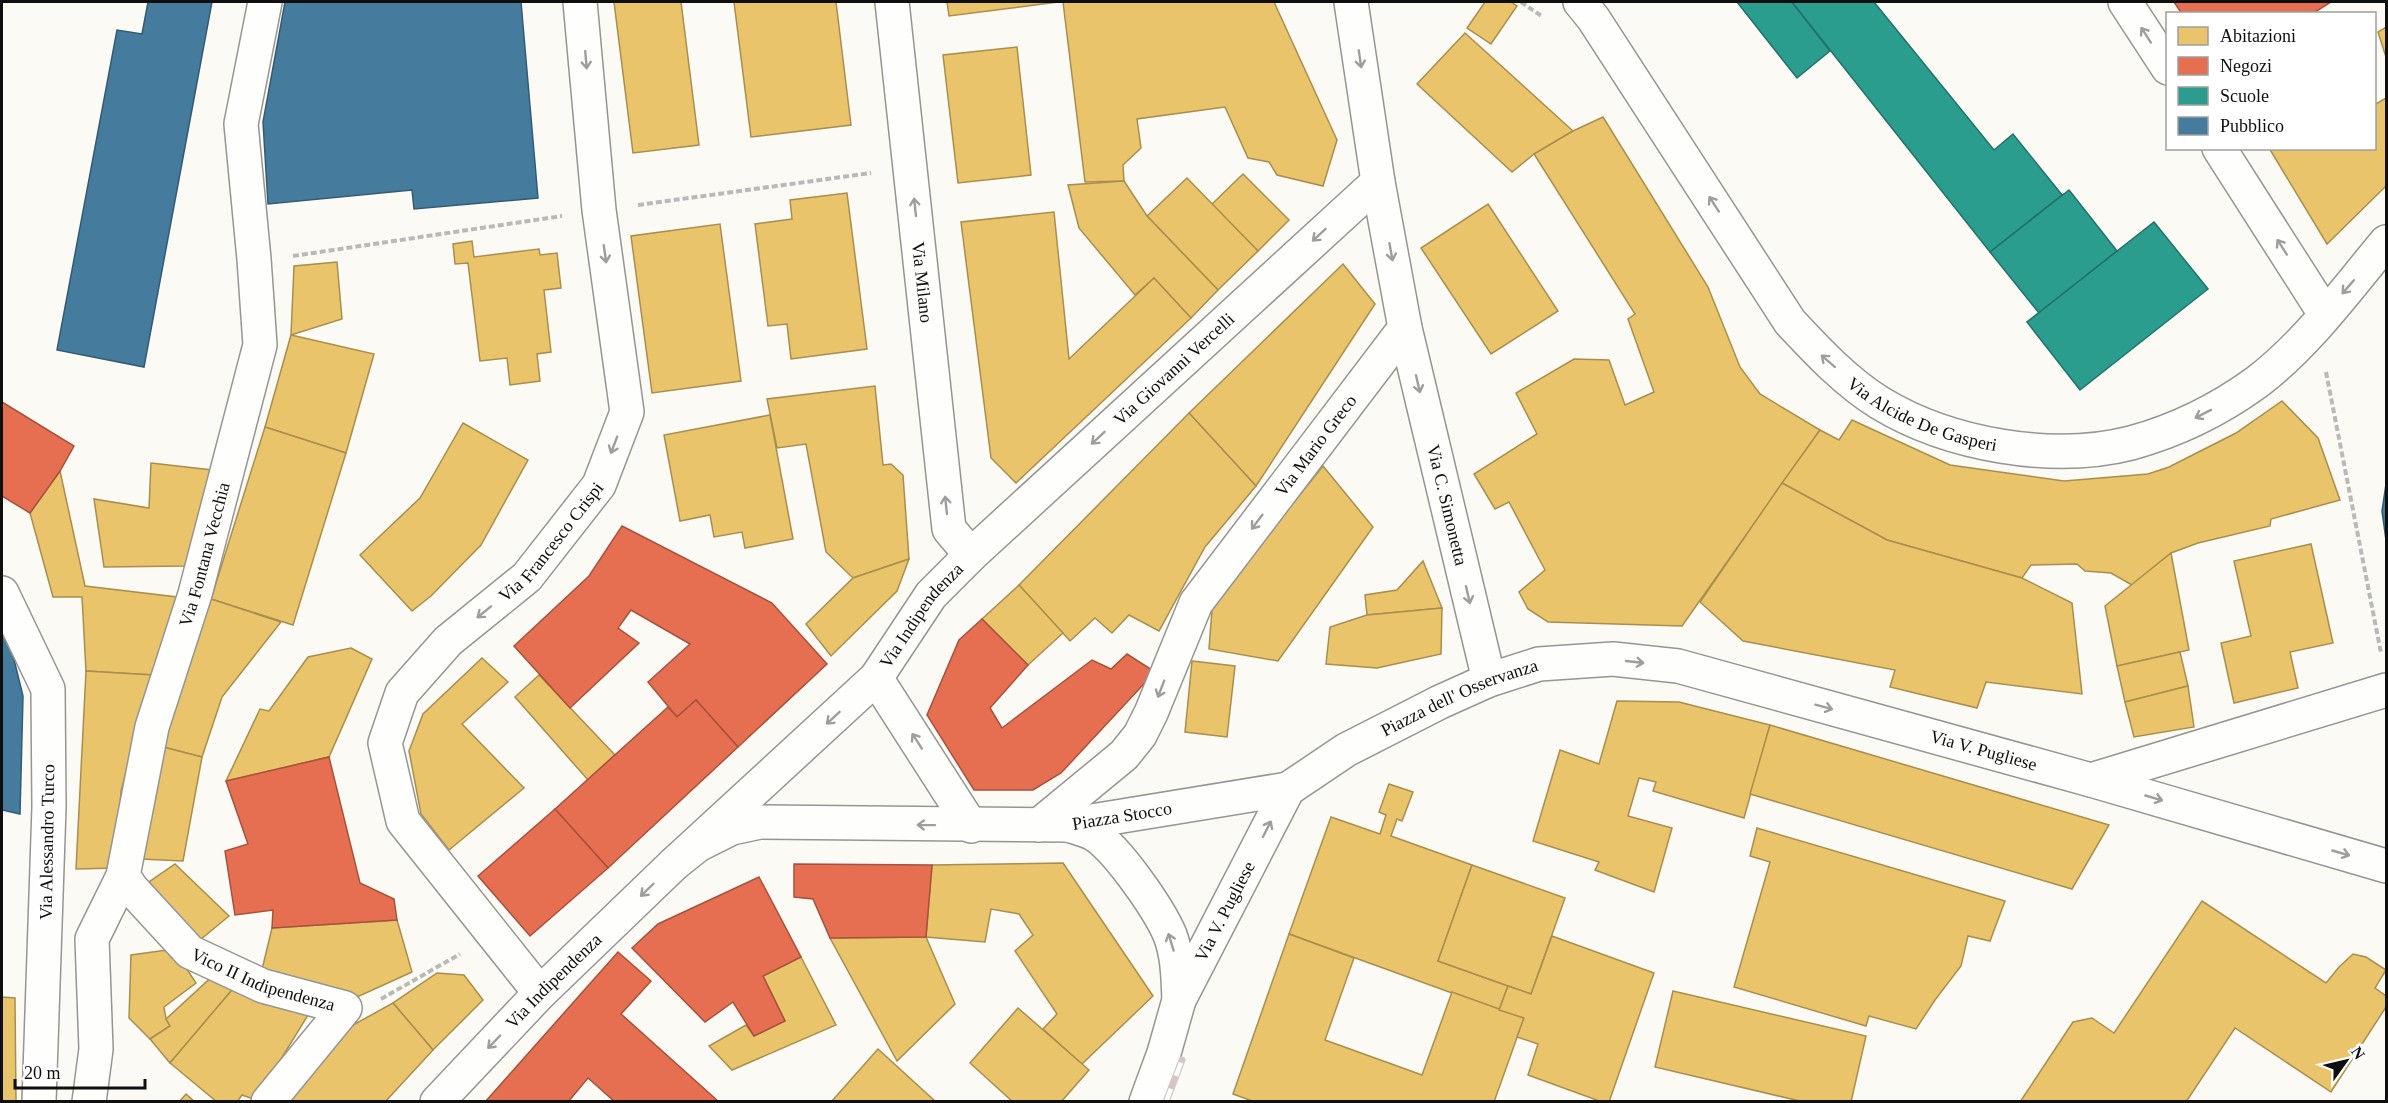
<svg xmlns="http://www.w3.org/2000/svg" width="2388" height="1103" viewBox="0 0 2388 1103" font-family="Georgia,serif">
	<rect width="100%" height="100%" fill="#fbfaf4"/>
	<g fill="#e9c46a" stroke="#a88e4f" stroke-width="1.5">
		<path d="M614 2H681L699 145 633 153Z"/>
		<path d="M734 2H836L851 125 751 137Z"/>
		<path d="M947 2H1058L949 16Z"/>
		<path d="M1063 2H1274L1337 140 1323 186 1277 175 1269 162 1248 158 1225 107 1137 119 1141 148 1123 165 1124 181 1085 182Z"/>
		<path d="M1485 2H1511L1517 6 1491 44 1467 28Z"/>
		<path d="M2386 27V57L2378 32Z"/>
		<path d="M1465 33 1573 131 1534 154 1512 172 1417 84Z"/>
		<path d="M1017 47 1031 175 958 183 943 55Z"/>
		<path d="M2386 98V186L2327 244 2269 148H2374V105Z"/>
		<path d="M1603 117 1708 287 1740 367 1760 394 1820 430 1682 626 1548 622 1528 609 1519 592 1545 570 1509 502 1495 509 1474 474 1537 434 1516 393 1574 359 1609 360 1625 405 1654 392 1628 319 1635 314 1534 154 1573 131Z"/>
		<path d="M1243 174 1289 220 1258 251 1211 205Z"/>
		<path d="M1187 178 1258 251 1218 290 1147 216Z"/>
		<path d="M1124 181 1147 216 1218 290 1191 318 1154 278 1135 295 1079 228 1068 185Z"/>
		<path d="M847 193 867 349 791 359 787 324 768 326 755 224 792 219 790 200Z"/>
		<path d="M1488 204 1558 311 1491 354 1421 248Z"/>
		<path d="M1054 212 1069 359 1154 278 1191 318 1016 483 991 458 961 222Z"/>
		<path d="M720 224 741 381 652 393 631 236Z"/>
		<path d="M472 241 474 257 539 249 540 255 557 253 561 288 544 290 551 352 537 354 540 381 510 385 507 358 480 361 468 263 455 264 453 244Z"/>
		<path d="M337 262 342 319 291 335 294 266Z"/>
		<path d="M1343 264 1375 304 1256 486 1189 413Z"/>
		<path d="M291 335 374 354 346 453 265 427Z"/>
		<path d="M875 386 883 465 891 464 903 475 909 559 853 578 826 552 806 444 777 448 767 399Z"/>
		<path d="M2282 401 2318 438 2340 500 2271 519 2270 526 2198 543 2171 553 2132 585 2111 573 2085 571 2077 564 2031 565 2022 578 1887 540 1782 483 1820 430 1839 440 1852 420 1950 465 2064 481 2148 474 2169 467 2236 433Z"/>
		<path d="M1189 413 1256 486 1205 547 1159 631 1129 615 1112 633 1095 618 1070 641 1019 585Z"/>
		<path d="M770 415 793 539 745 548 742 532 714 537 710 515 680 521 664 435Z"/>
		<path d="M463 423 528 460 481 545 431 596 412 611 360 555 420 498Z"/>
		<path d="M265 427 346 453 293 625 211 599Z"/>
		<path d="M151 463 212 470 185 566 104 567 94 499 149 508Z"/>
		<path d="M1323 466 1373 527 1278 661 1209 649 1212 610 1264 539Z"/>
		<path d="M60 471 85 586 177 597 153 675 86 671 82 597H53L30 513Z"/>
		<path d="M1782 483 1887 540 2022 578 2072 603 2082 694 1986 682 1977 708 1890 687 1895 670 1743 641 1700 602Z"/>
		<path d="M2311 544 2333 643 2290 652 2298 688 2234 703 2221 643 2251 636 2234 561Z"/>
		<path d="M2171 553 2189 650 2117 666 2105 606Z"/>
		<path d="M909 559 897 591 831 656 806 624 853 578Z"/>
		<path d="M1423 561 1442 608 1367 615 1365 595 1397 590Z"/>
		<path d="M1019 585 1063 633 1028 665 982 619Z"/>
		<path d="M211 599 281 622 222 697 202 757 163 747Z"/>
		<path d="M1442 608 1441 654 1377 668 1326 664 1330 627 1367 615Z"/>
		<path d="M351 648 372 659 329 757 226 781 260 709 269 711 308 657Z"/>
		<path d="M2180 652 2188 686 2125 702 2117 666Z"/>
		<path d="M482 658 508 682 462 724 524 788 449 850 421 814 409 751 423 714Z"/>
		<path d="M1192 661 1235 666 1227 737 1185 732Z"/>
		<path d="M86 671 153 675 121 791 116 868 76 869Z"/>
		<path d="M539 675 615 755 588 780 515 697Z"/>
		<path d="M2188 686 2194 727 2134 737 2125 702Z"/>
		<path d="M1617 701 1679 702 1770 725 1744 818 1653 791 1656 782 1639 778 1628 816 1672 828 1654 892 1595 870 1599 862 1533 841 1560 750 1599 764Z"/>
		<path d="M1770 725 2109 825 2072 889 1750 794Z"/>
		<path d="M163 747 202 757 183 861 141 859Z"/>
		<path d="M1389 784 1413 792 1402 821 1397 819 1391 836 1472 865 1438 961 1508 986 1499 1010 1289 934 1331 817 1380 834 1386 815 1379 812Z"/>
		<path d="M1757 828 2005 901 1990 941 1968 936 1961 966 1935 1000 1916 1029 1869 1016 1866 1026 1734 987 1770 862 1750 856Z"/>
		<path d="M1063 863 1153 996 1082 1064 1043 1029 1057 1014 1015 951 1033 935 1019 914 991 909 985 942 926 937 932 865Z"/>
		<path d="M175 864 229 916 200 940 149 882Z"/>
		<path d="M1472 865 1565 898 1531 994 1438 961Z"/>
		<path d="M2202 901 2326 983 2339 967 2353 954 2366 957 2386 970 2375 988 2386 996V1007L2331 1092 2235 1028 2186 1102H2020L2073 1022 2092 1018 2114 1033Z"/>
		<path d="M397 920 412 972 357 997 338 996 260 978 272 928Z"/>
		<path d="M1289 934 1354 958 1325 1040 1422 1075 1452 992 1524 1018 1494 1102H1255L1233 1094Z"/>
		<path d="M1552 936 1654 973 1609 1102H1602L1528 1075 1538 1044 1517 1037 1524 1018 1499 1010 1508 986 1531 994Z"/>
		<path d="M926 937 955 1004 897 1061 830 938Z"/>
		<path d="M174 949 196 983 164 1007 166 1019 170 1026 150 1039 129 1018 131 955Z"/>
		<path d="M801 957 836 1025 732 1070 709 1046 746 1025 754 1036 785 1021 763 976Z"/>
		<path d="M216 973 237 984 170 1063 150 1039 170 1026 166 1019Z"/>
		<path d="M437 973 464 975 483 1000 433 1050 393 1003Z"/>
		<path d="M237 984 308 1015 256 1100 242 1095 237 1102H217L170 1063Z"/>
		<path d="M1673 991 1866 1036 1851 1102H1804L1655 1067Z"/>
		<path d="M2 997 15 998 16 1102H2Z"/>
		<path d="M393 1003 433 1050 385 1102H274L326 1040Z"/>
		<path d="M1018 1008 1089 1070 1061 1102H1013L970 1063Z"/>
		<path d="M878 1049 936 1102H831Z"/>
		<path d="M186 1094 195 1102H179Z"/>
	</g>
	<g fill="#e76f51" stroke="#a6523d" stroke-width="1.5">
		<path d="M2174 2H2331L2312 14H2182Z"/>
		<path d="M2 402 74 446 60 471 30 513 2 496Z"/>
		<path d="M622 526 772 603 827 664 738 747 696 700 677 717 648 682 690 644 631 610 618 628 639 643 570 708 514 646 589 576Z"/>
		<path d="M982 619 1028 665 990 708 1002 728 1092 660 1111 669 1127 654 1155 672 1061 773 1033 790H974L927 715 959 640Z"/>
		<path d="M696 700 738 747 608 868 555 809 668 707 677 717Z"/>
		<path d="M329 757 360 883 394 899 397 920 272 928 273 910 235 915 225 851 248 844 226 781Z"/>
		<path d="M555 809 608 868 530 936 478 876Z"/>
		<path d="M794 864 932 865 926 937 830 938 813 899 794 897Z"/>
		<path d="M759 877 801 957 763 976 785 1021 754 1036 733 1002 705 1022 632 948 658 924Z"/>
		<path d="M618 952 651 981 621 1014 719 1102H615L588 1078 568 1102H485Z"/>
	</g>
	<g fill="#2a9d8f" stroke="#227269" stroke-width="1.5">
		<path d="M1737 2H1792L1830 51 1797 78Z"/>
		<path d="M1792 2H1874L1994 150 2013 134 2062 195 1990 252Z"/>
		<path d="M2069 190 2117 251 2039 313 1990 252Z"/>
		<path d="M2154 222 2208 289 2080 390 2027 322Z"/>
	</g>
	<g fill="#457b9d" stroke="#355b72" stroke-width="1.5">
		<path d="M148 2H212L144 367 57 350 117 30 142 34Z"/>
		<path d="M285 2H521L538 198 414 209 412 190 268 204 263 122Z"/>
		<path d="M2386 484V540L2382 511Z"/>
		<path d="M2 627 9 639 23 696 20 814 2 810Z"/>
	</g>
	<g fill="none" stroke-linecap="round" stroke-linejoin="round">
		<defs>
			<g id="minor">
				<path id="s1" d="M892 2 949 529 971 555"/>
				<path id="s2" d="M1580 2 1593 18 1790 322C1817 351 1846 382 1880 403 1949 445 2053 463 2131 443 2175 431 2220 409 2257 382 2307 344 2346 290 2386 242"/>
				<path d="M2125 2 2168 68"/>
				<path d="M2219 148 2325 314"/>
				<path id="s3" d="M1405 328 1489 680"/>
				<path d="M2 593 48 689 49 807 39 1102"/>
				<path d="M876 678 971 826"/>
				<path d="M2091 780 2386 690"/>
				<path id="s4" d="M1039 825 1124 755 1140 735 1151 713 1196 603 1405 328 1378 182 1351 2"/>
				<path d="M1068 825C1077 828 1087 830 1095 835 1118 850 1159 909 1170 935 1178 956 1178 978 1179 1000"/>
				<path id="s5" d="M674 864 876 678 931 595 971 555 1378 182"/>
				<path id="s6" d="M123 876 132 889 190 952 263 986 345 1008 268 1102"/>
				<path id="s7" d="M540 993 403 821 385 743 402 693 448 641 527 577 599 485 627 412 599 210 580 2"/>
				<path id="s8" d="M89 1102 96 1049 92 939 123 876 152 727 195 594 260 345 254 259 241 124 265 2"/>
				<path id="s9" d="M437 1102 540 993 674 864 698 845 732 828 760 822 1067 825 1288 789"/>
				<path id="s10" d="M1146 1102 1164 1053 1179 1000 1288 789 1346 750 1440 702 1489 680 1539 664 1613 659 1678 666 2091 780 2386 866"/>
			</g>
		</defs>
		<use href="#minor" stroke="#959592" stroke-width="36"/>
		<g stroke="#b9b9b8" stroke-width="4" stroke-dasharray="6 3" stroke-linecap="butt">
			<path d="M1521 2 1543 17"/>
			<path d="M638 205 871 173"/>
			<path d="M293 256 562 216"/>
			<path d="M2326 372 2381 653"/>
			<path d="M381 999 460 954"/>
		</g>
		<use href="#minor" stroke="#fefefd" stroke-width="33"/>
		<defs>
			<path id="rail" d="M1166 1102 1182 1060"/>
		</defs>
		<use href="#rail" stroke="#d7c6c6" stroke-width="7"/>
		<use href="#rail" stroke="#fff" stroke-width="4.5" stroke-dasharray="14" stroke-linecap="butt"/>
	</g>
	<defs><path id="oneway-shaft" d="M-6 0H5M1.5-3L5.5 0L1.5 3" fill="none" stroke-width="1.6" stroke-linecap="round" stroke-linejoin="round" transform="scale(1.5)"/></defs>
	<g stroke="#9e9e9e">
		<use href="#oneway-shaft" transform="translate(2146 35) rotate(-123)"/>
		<use href="#oneway-shaft" transform="translate(1360 59) rotate(82)"/>
		<use href="#oneway-shaft" transform="translate(586 60) rotate(85)"/>
		<use href="#oneway-shaft" transform="translate(1714 204) rotate(-123)"/>
		<use href="#oneway-shaft" transform="translate(915 207) rotate(-96)"/>
		<use href="#oneway-shaft" transform="translate(1319 235) rotate(137)"/>
		<use href="#oneway-shaft" transform="translate(2282 247) rotate(-123)"/>
		<use href="#oneway-shaft" transform="translate(1391 252) rotate(80)"/>
		<use href="#oneway-shaft" transform="translate(605 254) rotate(82)"/>
		<use href="#oneway-shaft" transform="translate(2348 287) rotate(131)"/>
		<use href="#oneway-shaft" transform="translate(1828 361) rotate(-139)"/>
		<use href="#oneway-shaft" transform="translate(1418 384) rotate(77)"/>
		<use href="#oneway-shaft" transform="translate(2203 414) rotate(153)"/>
		<use href="#oneway-shaft" transform="translate(1098 438) rotate(137)"/>
		<use href="#oneway-shaft" transform="translate(614 445) rotate(111)"/>
		<use href="#oneway-shaft" transform="translate(946 505) rotate(-96)"/>
		<use href="#oneway-shaft" transform="translate(1257 522) rotate(127)"/>
		<use href="#oneway-shaft" transform="translate(1468 595) rotate(77)"/>
		<use href="#oneway-shaft" transform="translate(484 612) rotate(141)"/>
		<use href="#oneway-shaft" transform="translate(1635 662) rotate(6)"/>
		<use href="#oneway-shaft" transform="translate(1161 689) rotate(111)"/>
		<use href="#oneway-shaft" transform="translate(1824 707) rotate(15)"/>
		<use href="#oneway-shaft" transform="translate(833 718) rotate(137)"/>
		<use href="#oneway-shaft" transform="translate(917 741) rotate(-123)"/>
		<use href="#oneway-shaft" transform="translate(2154 798) rotate(16)"/>
		<use href="#oneway-shaft" transform="translate(926 825) rotate(-179)"/>
		<use href="#oneway-shaft" transform="translate(1267 829) rotate(-63)"/>
		<use href="#oneway-shaft" transform="translate(2341 853) rotate(16)"/>
		<use href="#oneway-shaft" transform="translate(647 890) rotate(136)"/>
		<use href="#oneway-shaft" transform="translate(1171 942) rotate(-107)"/>
		<use href="#oneway-shaft" transform="translate(494 1042) rotate(134)"/>
	</g>
	<g text-anchor="middle" dominant-baseline="central" stroke-width="6" stroke-linejoin="round" paint-order="stroke">
		<g font-size="18" fill="#0f0f0f" stroke="#fff">
			<text stroke="none"><textPath href="#s1" startOffset="282">Via Milano</textPath></text>
			<text stroke="none"><textPath href="#s5" startOffset="706">Via Giovanni Vercelli</textPath></text>
			<text stroke="none"><textPath href="#s2" startOffset="548">Via Alcide De Gasperi</textPath></text>
			<text stroke="none"><textPath href="#s4" startOffset="477">Via Mario Greco</textPath></text>
			<text stroke="none"><textPath href="#s3" startOffset="182">Via C. Simonetta</textPath></text>
			<text stroke="none"><textPath href="#s7" startOffset="566">Via Francesco Crispi</textPath></text>
			<text stroke="none"><textPath href="#s8" startOffset="566">Via Fontana Vecchia</textPath></text>
			<text stroke="none"><textPath href="#s5" startOffset="352">Via Indipendenza</textPath></text>
			<text stroke="none"><textPath href="#s10" startOffset="540">Piazza dell' Osservanza</textPath></text>
			<text stroke="none"><textPath href="#s10" startOffset="1083">Via V. Pugliese</textPath></text>
			<text stroke="none"><textPath href="#s9" startOffset="796">Piazza Stocco</textPath></text>
			<text transform="translate(47 842) rotate(-89)">Via Alessandro Turco</text>
			<text stroke="none"><textPath href="#s10" startOffset="207">Via V. Pugliese</textPath></text>
			<text stroke="none"><textPath href="#s6" startOffset="180">Vico II Indipendenza</textPath></text>
			<text stroke="none"><textPath href="#s9" startOffset="168">Via Indipendenza</textPath></text>
		</g>
	</g>
	<rect width="2388" height="1103" fill="none" stroke="#0f0f0f" stroke-width="6"/>
	<rect x="2166" y="12" width="210" height="138" fill="#ffffff" stroke="#9f9f9f" stroke-width="1.5"/>
	<rect x="2178" y="27" width="30" height="18" fill="#e9c46a" stroke="#9f9f9f" stroke-width="1.5"/>
	<text x="2220" y="42" font-size="18" fill="#0f0f0f">Abitazioni</text>
	<rect x="2178" y="57" width="30" height="18" fill="#e76f51" stroke="#9f9f9f" stroke-width="1.5"/>
	<text x="2220" y="72" font-size="18" fill="#0f0f0f">Negozi</text>
	<rect x="2178" y="87" width="30" height="18" fill="#2a9d8f" stroke="#9f9f9f" stroke-width="1.5"/>
	<text x="2220" y="102" font-size="18" fill="#0f0f0f">Scuole</text>
	<rect x="2178" y="117" width="30" height="18" fill="#457b9d" stroke="#9f9f9f" stroke-width="1.5"/>
	<text x="2220" y="132" font-size="18" fill="#0f0f0f">Pubblico</text>
	<g transform="translate(2346 1061) rotate(56)" stroke="#ffffff" stroke-width="4.5" paint-order="stroke">
	<path d="M0-4.5L10 22L0 15L-10 22Z" fill="#0f0f0f"/>
	<text y="-9" font-size="16" font-weight="bold" text-anchor="middle" fill="#0f0f0f">N</text>
	</g>
	<path d="M15 1079v9h130v-9" fill="none" stroke="#0f0f0f" stroke-width="3"/>
	<text x="24" y="1079" font-size="18" fill="#0f0f0f" stroke="#ffffff" stroke-width="4.5" paint-order="stroke">20 m</text>
</svg>
